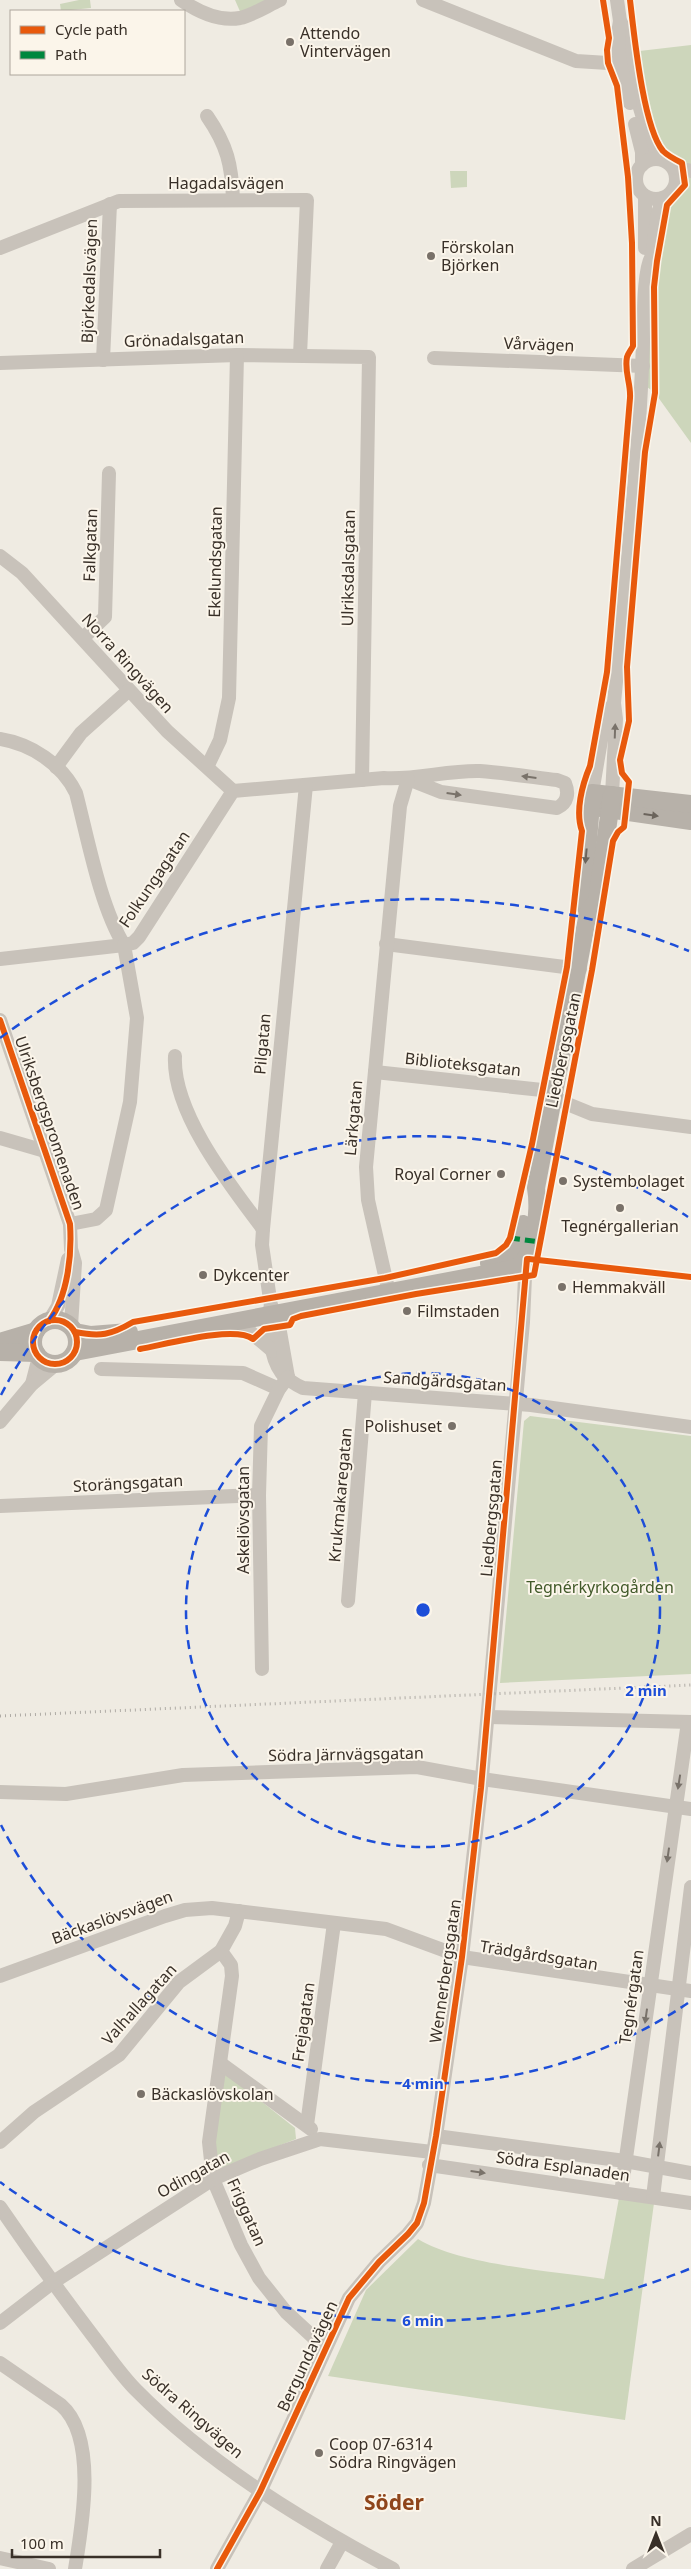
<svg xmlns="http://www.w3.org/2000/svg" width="691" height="2569" viewBox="0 0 691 2569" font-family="'Noto Sans',sans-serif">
	<rect width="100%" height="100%" fill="#efebe2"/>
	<g fill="#cdd6bb">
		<path d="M79 0H90L91 8 61 11 60 4Z"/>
		<path d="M235 0H277L242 16Z"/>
		<path d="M691 45V443L655 393 642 383 644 317 666 197C678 188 678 178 671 165L660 159 631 52Z"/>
		<path d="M450 171H467V187L451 188Z"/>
		<path d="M530 1416 691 1436V1674L500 1683 524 1421Z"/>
		<path d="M222 2070 295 2128 296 2139 222 2168 212 2161Z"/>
		<path d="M619 2198 654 2203 625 2420 328 2376 366 2290 418 2239C460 2265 553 2271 604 2279Z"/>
	</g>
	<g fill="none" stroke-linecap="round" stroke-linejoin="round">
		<g stroke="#c8c2ba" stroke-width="14">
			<path d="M181 0C197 11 219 22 240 18 253 15 267 6 280 0"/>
			<path d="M423 0 576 61 608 63 632 61"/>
			<path d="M617 0 620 21 628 35 635 91 651 145 660 159"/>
			<path d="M620 21C614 49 623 75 630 103"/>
			<path d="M207 116C227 145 232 165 233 200"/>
			<path d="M635 124 642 152V165"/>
			<circle cx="656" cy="179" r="20"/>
			<path d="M673 167 691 171"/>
			<path d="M645 196V248"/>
			<path d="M0 248 119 201 307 200 300 355"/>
			<path d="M434 358 643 366"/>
			<path d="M103 360 110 204"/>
			<path d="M0 363 237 355 369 357 362 780"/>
			<path d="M0 556 22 573 167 731 233 791"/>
			<path d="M83 638 105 617 109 473"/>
			<path d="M0 739C31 744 62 764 76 793 88 839 100 906 124 945L0 959"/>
			<path d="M208 765 220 740 229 698 237 355"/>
			<path d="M56 767 81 733 128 691"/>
			<path d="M592 793 605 717 614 703"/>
			<path d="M612 795 616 719 614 703C625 583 639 462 643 342 644 324 643 268 652 256L658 213 663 198"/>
			<path d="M386 944 580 969"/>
			<path d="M0 1020 70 1224 71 1249 75 1263 71 1326"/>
			<path d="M175 1056C172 1112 230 1185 263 1229"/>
			<path d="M375 1072 542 1090 565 1103 592 1114 691 1127"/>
			<path d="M0 1138 45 1151"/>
			<path d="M70 1224 96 1219 106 1210 130 1102 137 1018 124 945 133 943 139 937 233 791 384 778C416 780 448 770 480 771 506 773 532 777 557 780L565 783C569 793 568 803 557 808L441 792 408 779"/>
			<path d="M389 1293 368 1200 366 1167 400 806 408 779"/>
			<path d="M271 1306C265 1321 271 1359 281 1372 285 1378 296 1385 303 1388L531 1405 691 1427"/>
			<path d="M49 1321 58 1306 68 1259"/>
			<path d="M224 1329 249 1331 273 1351"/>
			<path d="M101 1369 243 1373 279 1389"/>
			<path d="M288 1377 277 1315 271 1306 262 1245 263 1229 306 785"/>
			<path d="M32 1384 39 1357"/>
			<path d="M0 1422 32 1384 56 1364"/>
			<path d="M0 1506 259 1495"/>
			<path d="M348 1601 365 1393"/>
			<path d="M262 1669 259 1495 261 1426 279 1389 288 1377"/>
			<path d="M489 1717 691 1722"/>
			<path d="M0 1792 66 1794 183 1775 417 1767 482 1779 691 1809"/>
			<path d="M221 1951 231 1965 232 1976 209 2142 213 2179 241 2245 259 2278 286 2312 325 2348"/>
			<path d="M0 1976 165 1916 185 1910 212 1908 386 1929 462 1957 691 1991"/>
			<path d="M220 2063 311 2129"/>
			<path d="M307 2125 334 1923"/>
			<path d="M436 2136 625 2161 691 2173"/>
			<path d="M0 2142 34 2112 119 2055 179 1982 221 1951 235 1926 239 1911"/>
			<path d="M429 2165 691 2203"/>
			<path d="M621 2193 688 1722"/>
			<path d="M653 2197 691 1887"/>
			<path d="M0 2207C30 2251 61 2294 93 2336 107 2354 120 2374 136 2390 209 2464 301 2520 393 2569"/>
			<path d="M0 2323 52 2283 213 2179 260 2159 320 2139 432 2152"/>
			<path d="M0 2363 61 2405C98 2437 82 2526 75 2569"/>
			<path d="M0 2558 49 2569"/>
			<path d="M217 2569 260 2492 349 2298 379 2262 408 2234 417 2223 424 2203 436 2136 462 1957 481 1788 523 1322 526 1254"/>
			<path d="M327 2569 342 2542"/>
			<path d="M633 2569 691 2534"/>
		</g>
		<g stroke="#b7b1a9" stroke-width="18">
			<path d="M601 808 691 821"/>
			<path d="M588 913 583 899 592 793 691 804"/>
			<path d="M489 1263 514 1255 520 1244 523 1224"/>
			<circle cx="55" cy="1342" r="22"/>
			<path d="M75 1332 91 1335 129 1332"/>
			<path d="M0 1342 36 1331"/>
			<path d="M0 1352 36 1353"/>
			<path d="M75 1352 512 1269C536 1263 540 1209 536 1188L588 913 597 901 612 795"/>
		</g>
		<path stroke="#afaba5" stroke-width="3" stroke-dasharray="1 4" stroke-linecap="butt" d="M0 1716 691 1685"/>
		<path stroke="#00873e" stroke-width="5" stroke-dasharray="10 5" stroke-linecap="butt" d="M510 1238 540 1242"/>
		<defs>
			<g id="cycleway">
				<path d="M0 1020 70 1224C72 1254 68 1296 49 1321"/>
				<path d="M529 1259 691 1277"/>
				<circle cx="55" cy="1342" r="22"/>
				<path d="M75 1332C100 1337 111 1335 133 1322L385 1278 496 1253 506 1245 510 1238 532 1144 567 967 582 831C575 812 582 785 590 766L607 672 630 398C631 383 624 372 627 357 628 353 631 350 633 346L632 243 628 177 617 86 608 63 607 50 609 38 603 0"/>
				<path d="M140 1349C164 1345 234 1325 253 1339L264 1329 290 1325 293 1319 301 1316 416 1294 534 1275 592 970 613 841 618 832 624 827 629 782 622 773 620 760 629 721 627 667 645 452 655 393 654 287 657 261 667 205 685 185 682 163C676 160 668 156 663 151 643 127 634 33 630 0"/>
				<path d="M217 2569 260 2492 349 2298 379 2262 408 2234 417 2223 424 2203 436 2136 462 1957 481 1788 527 1259"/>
			</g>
		</defs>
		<use href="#cycleway" stroke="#fbf5ea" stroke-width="9"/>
		<use href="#cycleway" stroke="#e8590c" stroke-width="6"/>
	</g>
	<defs><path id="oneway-solid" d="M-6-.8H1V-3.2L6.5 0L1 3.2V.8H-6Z" transform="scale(1.25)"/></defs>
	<g fill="#79726a">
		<use href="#oneway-solid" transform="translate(615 731) rotate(-88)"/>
		<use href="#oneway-solid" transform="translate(529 777) rotate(-173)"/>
		<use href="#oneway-solid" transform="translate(454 794) rotate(8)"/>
		<use href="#oneway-solid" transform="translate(679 1782) rotate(99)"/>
		<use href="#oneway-solid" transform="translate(668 1855) rotate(98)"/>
		<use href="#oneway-solid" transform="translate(646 2016) rotate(98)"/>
		<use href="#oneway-solid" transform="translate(659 2149) rotate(-83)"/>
		<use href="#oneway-solid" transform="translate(478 2172) rotate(8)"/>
	</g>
	<g fill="#6b645c">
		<use href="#oneway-solid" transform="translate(651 815) rotate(8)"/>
		<use href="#oneway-solid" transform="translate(586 856) rotate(95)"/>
	</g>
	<g fill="none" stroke="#1d4ed8" stroke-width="2.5" stroke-dasharray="9 6">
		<circle cx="423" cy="1610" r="237"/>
		<path d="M688 2003A474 474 0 0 1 1 1825M1 1395A474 474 0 0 1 688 1217"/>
		<path d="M689 2269A711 711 0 0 1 0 2182M0 1038A711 711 0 0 1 689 951"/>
	</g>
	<g fill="#797169" stroke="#fbf5ea" stroke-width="2">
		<circle cx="290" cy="42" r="5"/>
		<circle cx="431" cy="256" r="5"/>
		<circle cx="501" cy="1174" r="5"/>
		<circle cx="563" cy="1181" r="5"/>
		<circle cx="620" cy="1208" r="5"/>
		<circle cx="203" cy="1275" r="5"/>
		<circle cx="562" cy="1287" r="5"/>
		<circle cx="407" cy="1311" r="5"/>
		<circle cx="452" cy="1426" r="5"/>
		<circle cx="141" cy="2094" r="5"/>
		<circle cx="319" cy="2453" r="5"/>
	</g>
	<g text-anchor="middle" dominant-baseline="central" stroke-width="4" stroke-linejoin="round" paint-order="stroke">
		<g font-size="16" fill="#393028" stroke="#fbf5ea" text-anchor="start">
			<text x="300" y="33">Attendo<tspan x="300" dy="18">Vintervägen</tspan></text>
			<text x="441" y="247">Förskolan<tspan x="441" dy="18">Björken</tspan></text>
			<text x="491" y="1174" text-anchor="end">Royal Corner</text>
			<text x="573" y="1181">Systembolaget</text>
			<text x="620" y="1226" text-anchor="middle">Tegnérgallerian</text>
			<text x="213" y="1275">Dykcenter</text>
			<text x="572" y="1287">Hemmakväll</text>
			<text x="417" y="1311">Filmstaden</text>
			<text x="442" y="1426" text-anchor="end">Polishuset</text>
			<text x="151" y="2094">Bäckaslövskolan</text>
			<text x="329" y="2444">Coop 07-6314<tspan x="329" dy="18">Södra Ringvägen</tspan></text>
		</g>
		<g font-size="16" fill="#393028" stroke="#fbf5ea">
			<text x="226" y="183">Hagadalsvägen</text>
			<text transform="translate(89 281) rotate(-88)">Björkedalsvägen</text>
			<text transform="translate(184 339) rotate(-2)">Grönadalsgatan</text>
			<text transform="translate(539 344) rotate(2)">Vårvägen</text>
			<text transform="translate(90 545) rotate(-88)">Falkgatan</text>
			<text transform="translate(215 562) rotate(-89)">Ekelundsgatan</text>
			<text transform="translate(348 568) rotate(-89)">Ulriksdalsgatan</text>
			<text transform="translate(128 663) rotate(48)">Norra Ringvägen</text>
			<text transform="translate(154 879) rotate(-56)">Folkungagatan</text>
			<text transform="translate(262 1044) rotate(-85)">Pilgatan</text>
			<text transform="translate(563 1050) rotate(-78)">Liedbergsgatan</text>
			<text transform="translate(463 1064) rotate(6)">Biblioteksgatan</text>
			<text transform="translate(353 1118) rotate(-85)">Lärkgatan</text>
			<text transform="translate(50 1123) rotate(71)">Ulriksbergspromenaden</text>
			<text transform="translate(445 1381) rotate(4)">Sandgärdsgatan</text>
			<text transform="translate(128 1483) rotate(-3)">Storängsgatan</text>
			<text transform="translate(340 1495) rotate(-85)">Krukmakaregatan</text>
			<text transform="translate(491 1518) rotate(-85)">Liedbergsgatan</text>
			<text transform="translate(243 1520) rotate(-90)">Askelövsgatan</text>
			<text transform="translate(346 1754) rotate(-1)">Södra Järnvägsgatan</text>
			<text transform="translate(112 1917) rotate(-20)">Bäckaslövsvägen</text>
			<text transform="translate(539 1955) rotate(9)">Trädgårdsgatan</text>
			<text transform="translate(445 1971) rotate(-82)">Wennerbergsgatan</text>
			<text transform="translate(631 1997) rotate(-82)">Tegnérgatan</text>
			<text transform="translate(139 2004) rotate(-48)">Valhallagatan</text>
			<text transform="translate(303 2022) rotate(-82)">Frejagatan</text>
			<text transform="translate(563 2166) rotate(8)">Södra Esplanaden</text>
			<text transform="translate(193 2174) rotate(-29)">Odingatan</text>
			<text transform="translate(247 2212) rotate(66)">Friggatan</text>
			<text transform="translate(307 2356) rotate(-65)">Bergundavägen</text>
			<text transform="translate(193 2413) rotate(41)">Södra Ringvägen</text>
		</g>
		<g font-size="16" fill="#425a2a" stroke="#fbf5ea">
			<text x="600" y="1587">Tegnérkyrkogården</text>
		</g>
		<g font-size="21" font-weight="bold" fill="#8f451b" stroke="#fbf5ea">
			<text x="394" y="2502">Söder</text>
		</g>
	</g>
	<circle cx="423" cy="1610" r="8" fill="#1d4ed8" stroke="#fbf5ea" stroke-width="2.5"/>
	<g font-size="15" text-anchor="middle" font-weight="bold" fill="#1d4ed8" stroke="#fbf5ea" stroke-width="4" stroke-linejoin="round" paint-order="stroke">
		<text x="646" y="1696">2 min</text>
		<text x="423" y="2089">4 min</text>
		<text x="423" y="2326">6 min</text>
	</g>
	<rect x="10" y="10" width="175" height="65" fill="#fbf5ea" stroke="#ada69c"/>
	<rect x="20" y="26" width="25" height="8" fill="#e8590c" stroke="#ada69c"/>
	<text x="55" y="35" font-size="15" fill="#393028">Cycle path</text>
	<rect x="20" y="51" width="25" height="8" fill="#00873e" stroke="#ada69c"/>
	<text x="55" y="60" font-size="15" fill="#393028">Path</text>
	<g transform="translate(656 2534)" stroke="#fbf5ea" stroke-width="4" paint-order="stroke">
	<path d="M0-4L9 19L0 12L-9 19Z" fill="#393028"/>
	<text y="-8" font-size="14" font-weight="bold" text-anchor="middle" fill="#393028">N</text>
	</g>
	<path d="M12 2549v8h148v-8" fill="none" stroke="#393028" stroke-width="2.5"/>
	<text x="20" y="2549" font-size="15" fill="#393028" stroke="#fbf5ea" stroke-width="4" paint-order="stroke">100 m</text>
</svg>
